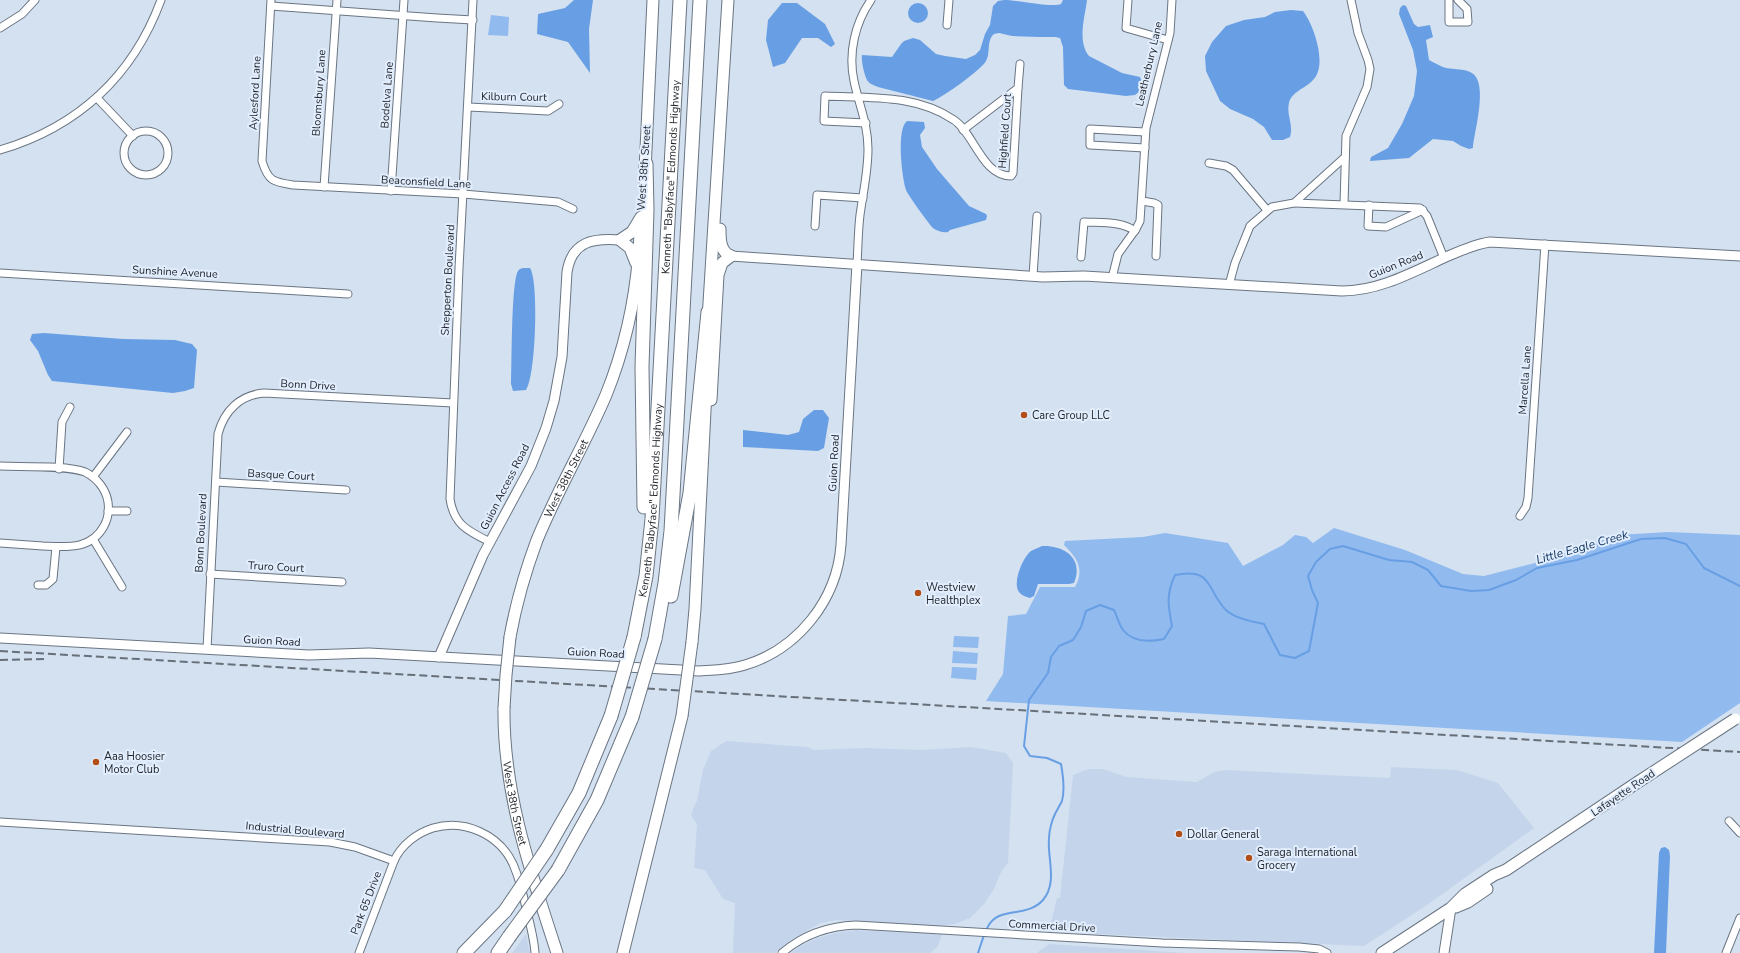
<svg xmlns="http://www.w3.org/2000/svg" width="1740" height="953" viewBox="0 0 1740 953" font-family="'Nunito Sans',sans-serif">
	<rect width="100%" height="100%" fill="#d4e1f0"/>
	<g fill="#c4d5eb">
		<path d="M726 741 807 747 814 750 865 748 922 750 971 747 1006 753 1013 763 1008 863 1002 870 994 889 984 904 970 918 955 924 939 926 836 920 820 923 788 942 775 953H733L735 903 723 899 705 870 694 868 697 824 691 816 694 806 697 801 703 770 711 751Z"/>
		<path d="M1391 767 1457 770 1498 783 1534 828 1430 903 1364 946 1096 934 1051 923 1057 898H1060L1073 775 1088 769H1103L1126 777 1197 782 1214 772 1226 770 1390 778Z"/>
		<path d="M857 930 942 934 938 946 930 953H791L799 947 817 938 836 933Z"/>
		<path d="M526 934 530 953H512Z"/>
		<path d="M1049 944 1185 953H1037Z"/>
	</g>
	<g fill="#91baee">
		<path d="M491 15 509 17 508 36 488 35Z"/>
		<path d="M1334 528 1405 550 1463 574 1484 576 1539 562 1618 535 1668 532 1740 535V703L1682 742 986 701 1003 674 1008 616 1026 614 1040 587H1075C1085 569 1077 558 1064 545L1065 541 1143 537 1165 533 1228 543 1243 566 1283 545 1295 535 1306 537 1313 543Z"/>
		<path d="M954 636 979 637 978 648 953 647Z"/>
		<path d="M953 651 978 653 977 664 952 663Z"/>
		<path d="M952 667 977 668 976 680 951 678Z"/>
	</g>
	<g fill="#689fe4">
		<path d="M574 0H593L589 29 590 73 568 42 537 34 538 14 565 8Z"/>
		<path d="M1004 0C1017 0 1053 8 1061 4L1063 0H1087C1085 17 1077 41 1089 56L1122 73 1140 77 1141 80 1140 91 1135 95 1126 96 1068 89 1064 85 1063 47 1060 38 1055 37H1039L1012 36 999 33 994 34C986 41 991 53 986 61 981 70 943 97 933 101L878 87C874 85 869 84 867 80 864 74 861 60 862 55L892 57 901 44 904 41 913 38 920 40 936 54 945 56 966 59 975 55 980 50 985 34 990 25 993 6 998 1Z"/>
		<circle cx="918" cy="13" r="10"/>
		<path d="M782 3H797L825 24 835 44 831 47 818 38H802L785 63 773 67 766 40 768 20Z"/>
		<path d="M1403 5 1406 6 1414 24 1418 27 1430 25 1433 37 1426 40 1429 60C1433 62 1438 65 1443 67 1451 70 1462 68 1470 72 1490 80 1474 132 1473 148L1469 149 1461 146 1453 141 1433 139 1409 158 1370 161 1371 157 1388 148 1402 124 1414 96 1417 71 1413 50 1399 14 1400 8Z"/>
		<path d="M1291 10 1303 11C1314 25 1328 66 1313 80 1306 88 1291 92 1289 103 1286 115 1294 125 1290 137L1283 140H1272L1264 127 1253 119 1230 109 1220 101 1206 71 1205 56 1212 42 1226 26 1244 20 1265 17 1275 12Z"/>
		<path d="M907 121 924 122 925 128 920 135 922 147 937 169 969 206 986 214 987 216 986 220 950 230 948 232C943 233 937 231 933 228 929 224 908 195 906 190 902 178 896 129 907 121Z"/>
		<path d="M530 268C539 281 536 377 526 390L513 391 511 384C512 365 511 283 518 271 520 267 526 268 530 268Z"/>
		<path d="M44 333 123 339 175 340 192 344 197 350 194 388 185 391 173 393 52 381 48 375 38 351 30 340 32 334Z"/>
		<path d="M814 410H823L829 418 824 448 818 451 743 447V430L788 435 799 432 803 419Z"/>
		<path d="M1042 546C1065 545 1084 559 1074 583L1069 584H1038L1034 596 1030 598C1026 597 1021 595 1019 592 1012 583 1023 557 1031 551 1034 549 1039 548 1042 546Z"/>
		<path d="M1665 847 1669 850 1670 856 1666 953H1654L1659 853 1661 848Z"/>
	</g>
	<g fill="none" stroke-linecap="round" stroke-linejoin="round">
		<path stroke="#689fe4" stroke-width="2" d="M978 953C981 945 985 928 991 922 1002 908 1028 917 1043 900 1058 882 1047 858 1049 838 1049 831 1052 820 1055 814 1057 810 1060 805 1062 801 1065 790 1063 775 1061 764L1047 758 1030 756 1024 746 1029 700 1048 673 1051 657 1059 646 1073 640 1081 627 1086 611 1100 605 1114 610C1117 616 1119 625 1123 630 1133 643 1150 642 1164 639L1172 626C1168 606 1166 594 1175 575 1214 567 1206 590 1226 610 1234 618 1253 622 1264 624L1280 655 1295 658 1309 651 1318 603 1312 590 1308 576 1316 562 1330 549 1343 546 1389 560 1412 562 1428 570 1441 586 1471 591 1489 590 1516 580 1537 568 1577 560 1641 539 1665 538 1686 544 1704 568 1740 586"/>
		<defs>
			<g id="minor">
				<path d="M271 0 262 161C268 181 273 182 293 185L463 194 558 202 573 209"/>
				<path d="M473 0 459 268 450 499C454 525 468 531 490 542"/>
				<path d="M1128 0 1126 28 1168 40"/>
				<path d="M1449 0V22H1468L1467 9 1458 0"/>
				<path d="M271 6 437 18 473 20"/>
				<path d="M947 25 949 0"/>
				<path d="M0 28 22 14 35 0"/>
				<path d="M97 98 133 136"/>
				<path d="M468 107 548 111 559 104"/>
				<path d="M866 123 824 121 825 96C869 98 916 94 954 120 974 133 982 176 1011 176L1013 173 1018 88"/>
				<path d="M963 130 1018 88 1020 64"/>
				<circle cx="146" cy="153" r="22"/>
				<path d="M1145 148 1090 145V129L1145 132"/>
				<path d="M0 150C78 127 133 76 161 0"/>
				<path d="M1209 163 1226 166 1233 170 1267 210"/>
				<path d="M324 187 337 0"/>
				<path d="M391 191 404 0"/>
				<path d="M1142 201 1154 203 1158 205 1156 256"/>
				<path d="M1295 203 1420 208 1427 216 1444 258"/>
				<path d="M1344 204 1346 136 1367 87 1370 69 1368 60 1358 33 1351 0"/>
				<path d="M1369 205 1368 226 1386 227 1423 210"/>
				<path d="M815 226 817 195 863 198"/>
				<path d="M1081 257 1084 222C1101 223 1121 221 1135 231"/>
				<path d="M857 264C858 248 858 232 860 215 863 193 868 172 868 149 868 124 859 105 854 81 848 53 855 23 871 0"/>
				<path d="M0 273 348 294"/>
				<path d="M1033 276 1037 216"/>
				<path d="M1112 278 1118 254 1136 229 1140 221 1146 128 1170 33 1172 0"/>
				<path d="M1229 285 1235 263 1250 226 1272 207 1294 203 1345 157"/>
				<path d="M0 466C21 467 67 465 85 472 97 478 106 489 108 502 109 510 108 519 104 526 91 550 67 547 43 546 28 545 14 544 0 543"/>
				<path d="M59 469 62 422 70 407"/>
				<path d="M93 477 127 432"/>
				<path d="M216 482 346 490"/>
				<path d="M108 511H127"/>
				<path d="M1520 516 1526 507 1528 498 1545 244"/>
				<path d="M93 539 122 587"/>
				<path d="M210 574 342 582"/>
				<path d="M38 585H46L53 579 56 547"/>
				<path d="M207 649 218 434C224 411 240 395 264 393L453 403"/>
				<path d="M1729 821 1740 833"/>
				<path d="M0 822 330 842 355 847 394 861"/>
				<path d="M359 953 394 861C401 845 417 833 433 828 464 819 499 834 513 864 519 878 523 893 526 908 530 923 534 938 535 953"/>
				<path d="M782 953C803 935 828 926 856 925L1162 943 1299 947 1319 949 1327 953"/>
				<path d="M1726 953 1740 918"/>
			</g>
			<g id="tertiary">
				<path d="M731 256 1043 277 1084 276 1342 291C1379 291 1413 272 1446 257 1460 251 1475 244 1490 242L1740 256"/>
				<path d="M0 638 309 655 369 653 699 671C715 670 730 670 745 665 798 649 837 600 841 545L857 264"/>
				<path d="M439 657 483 555 531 466 546 428 554 401 562 357 567 272C572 241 593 238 620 240"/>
				<path d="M1444 953 1451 908"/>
			</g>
			<g id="primary">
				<path d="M645 171 653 0"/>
				<path d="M720 229C720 239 720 252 731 256"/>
				<path d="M636 263 630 248 620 240 632 232 641 217"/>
				<path d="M708 319 728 0"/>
				<path d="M711 400 718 275 722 263 731 256"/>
				<path id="s1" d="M510 637C516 604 525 572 537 540 557 491 585 444 606 395 627 343 638 288 640 232"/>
				<path d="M692 642 695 609 706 391"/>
				<path id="s2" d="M504 708C503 793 531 873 557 953"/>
				<path d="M1456 907 1468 902 1487 889"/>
				<path d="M623 953 682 716"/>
				<path d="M1382 953 1451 908 1465 894 1494 875 1506 870 1638 782"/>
			</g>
			<g id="motorway">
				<path d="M644 507 642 367 647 210 646 164"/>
				<path d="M671 596 690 493 708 312"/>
				<path id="s3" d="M634 637 646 576 652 519 680 0"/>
				<path d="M655 639 665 583 671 531 700 0"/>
				<path d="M547 849 579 793 611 716"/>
				<path d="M558 870 597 800 632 717"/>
				<path d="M464 953 505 911"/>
				<path d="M498 953 509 937"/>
			</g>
		</defs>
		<use href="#minor" stroke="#6a7583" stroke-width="9"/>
		<use href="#tertiary" stroke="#6a7583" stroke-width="11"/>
		<use href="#primary" stroke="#6a7583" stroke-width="13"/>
		<use href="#motorway" stroke="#6a7583" stroke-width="15"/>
		<use href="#minor" stroke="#fff" stroke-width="7"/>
		<use href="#tertiary" stroke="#fff" stroke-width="9"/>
		<use href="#primary" stroke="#fff" stroke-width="11"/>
		<use href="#motorway" stroke="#fff" stroke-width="13"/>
		<g stroke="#676f79" stroke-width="2" stroke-dasharray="8 4" stroke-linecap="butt">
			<path d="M0 651 1740 752"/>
			<path d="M0 660 44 659"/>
		</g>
		<defs>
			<g id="primary-bridge">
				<path d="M504 708 506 675 510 637"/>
				<path d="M682 716 692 642"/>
				<path d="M1638 782 1735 719"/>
			</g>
			<g id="motorway-bridge">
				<path d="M611 716 634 637"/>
				<path d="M632 717 655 639"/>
				<path d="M505 911 547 849"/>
				<path d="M509 937 558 870"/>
			</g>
		</defs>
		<use href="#primary-bridge" stroke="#6a7583" stroke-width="13" stroke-linecap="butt"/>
		<use href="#motorway-bridge" stroke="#6a7583" stroke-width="15" stroke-linecap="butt"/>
		<use href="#primary-bridge" stroke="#fff" stroke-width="11"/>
		<use href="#motorway-bridge" stroke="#fff" stroke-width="13"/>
	</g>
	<g fill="#b24e17" stroke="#e2eefe" stroke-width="1.5">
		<circle cx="1024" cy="415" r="4"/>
		<circle cx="918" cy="593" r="4"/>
		<circle cx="96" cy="762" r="4"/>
		<circle cx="1179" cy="834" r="4"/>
		<circle cx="1249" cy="858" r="4"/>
	</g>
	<g text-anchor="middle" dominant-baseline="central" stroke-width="4" stroke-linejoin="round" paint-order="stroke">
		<g font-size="11" fill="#1d2127" stroke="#e2eefe">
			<text transform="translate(1149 64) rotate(-77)">Leatherbury Lane</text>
			<text transform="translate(255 93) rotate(-87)">Aylesford Lane</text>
			<text transform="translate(319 93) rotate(-86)">Bloomsbury Lane</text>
			<text transform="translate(387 95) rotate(-86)">Bodelva Lane</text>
			<text transform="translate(514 97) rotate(1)">Kilburn Court</text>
			<text transform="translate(1005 131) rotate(-86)">Highfield Court</text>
			<text transform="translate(644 168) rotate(-86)">West 38th Street</text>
			<text stroke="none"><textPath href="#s3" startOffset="462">Kenneth "Babyface" Edmonds Highway</textPath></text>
			<text transform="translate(426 182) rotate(3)">Beaconsfield Lane</text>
			<text transform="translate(1396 265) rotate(-22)">Guion Road</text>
			<text transform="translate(175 272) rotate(3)">Sunshine Avenue</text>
			<text transform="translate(448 280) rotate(-87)">Shepperton Boulevard</text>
			<text transform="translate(1525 380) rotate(-86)">Marcella Lane</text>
			<text transform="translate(308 385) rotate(3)">Bonn Drive</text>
			<text transform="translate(834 463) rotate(-87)">Guion Road</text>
			<text transform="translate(281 475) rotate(3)">Basque Court</text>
			<text stroke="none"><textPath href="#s1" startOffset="169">West 38th Street</textPath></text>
			<text transform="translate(505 487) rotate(-63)">Guion Access Road</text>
			<text stroke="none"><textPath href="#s3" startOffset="138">Kenneth "Babyface" Edmonds Highway</textPath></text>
			<text transform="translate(201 533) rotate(-87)">Bonn Boulevard</text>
			<text transform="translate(276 567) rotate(3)">Truro Court</text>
			<text transform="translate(272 641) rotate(3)">Guion Road</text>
			<text transform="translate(596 653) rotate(3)">Guion Road</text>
			<text transform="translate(1623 793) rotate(-34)">Lafayette Road</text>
			<text stroke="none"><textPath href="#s2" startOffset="96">West 38th Street</textPath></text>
			<text transform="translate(295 830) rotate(5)">Industrial Boulevard</text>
			<text transform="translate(366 903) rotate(-69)">Park 65 Drive</text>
			<text transform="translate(1052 926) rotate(3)">Commercial Drive</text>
		</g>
		<g font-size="11" fill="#1d2127" stroke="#e2eefe" text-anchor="start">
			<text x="1032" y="415">Care Group LLC</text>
			<text x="926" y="587">Westview<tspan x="926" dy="13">Healthplex</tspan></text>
			<text x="104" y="756">Aaa Hoosier<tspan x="104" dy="13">Motor Club</tspan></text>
			<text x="1187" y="834">Dollar General</text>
			<text x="1257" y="852">Saraga International<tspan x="1257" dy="13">Grocery</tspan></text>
		</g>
		<g font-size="12" font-style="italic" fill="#0b315d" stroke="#e2eefe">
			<text transform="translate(1582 547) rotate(-16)">Little Eagle Creek</text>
		</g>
	</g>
</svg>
